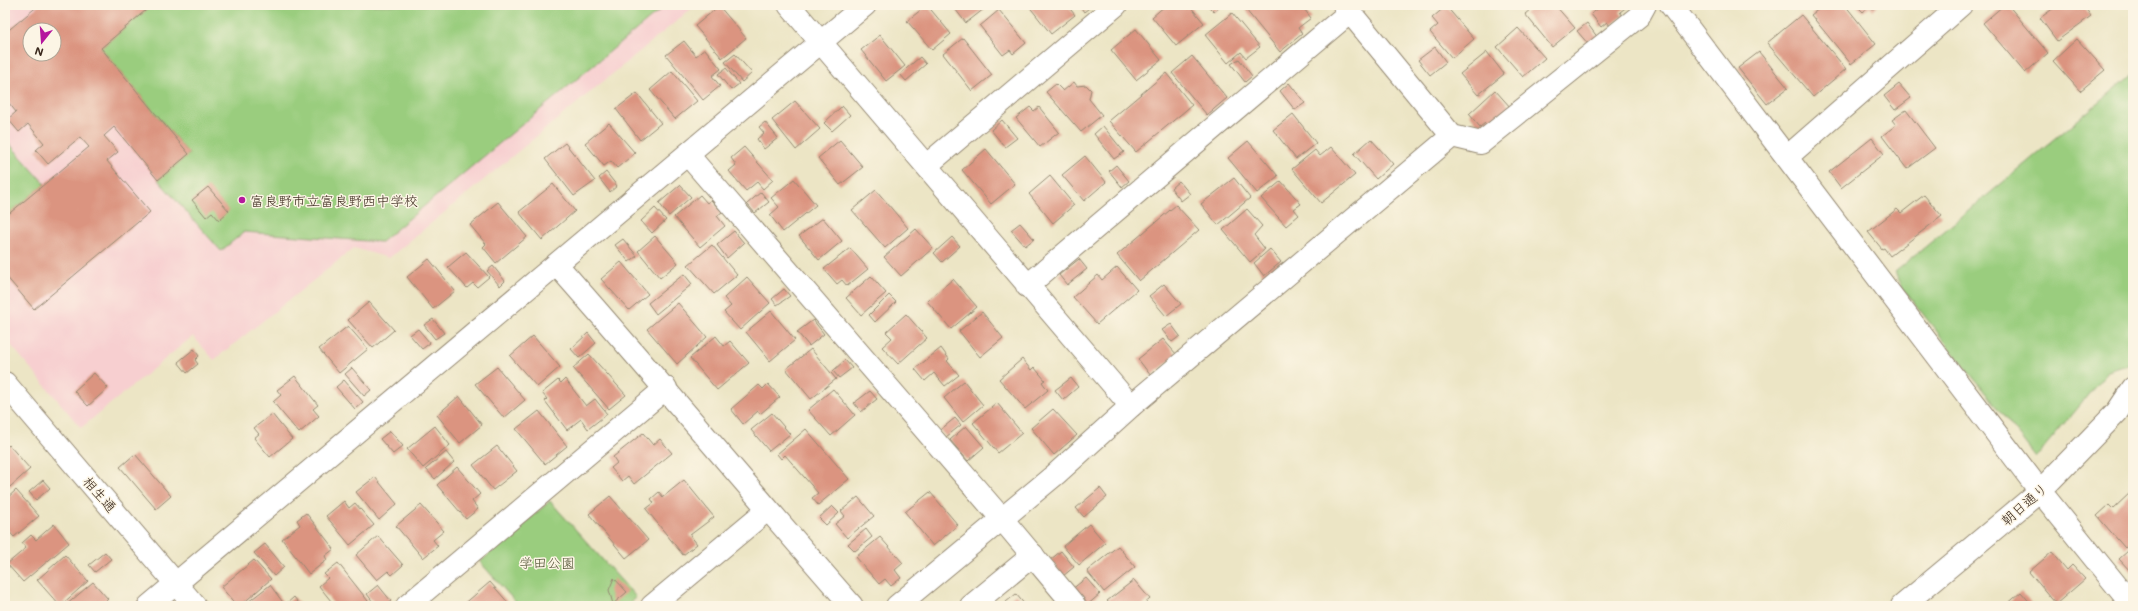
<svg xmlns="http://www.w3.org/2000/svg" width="2138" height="611" viewBox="0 0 2138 611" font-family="Mali,'Klee One',sans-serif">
	<rect width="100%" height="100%" fill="#fcf5e5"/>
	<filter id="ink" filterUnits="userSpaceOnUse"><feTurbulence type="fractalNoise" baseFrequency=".025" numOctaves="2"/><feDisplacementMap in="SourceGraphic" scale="8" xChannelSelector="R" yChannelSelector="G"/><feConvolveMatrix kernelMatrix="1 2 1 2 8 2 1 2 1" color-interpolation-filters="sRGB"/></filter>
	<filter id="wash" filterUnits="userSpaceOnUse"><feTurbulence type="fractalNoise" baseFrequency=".012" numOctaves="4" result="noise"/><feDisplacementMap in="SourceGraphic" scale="16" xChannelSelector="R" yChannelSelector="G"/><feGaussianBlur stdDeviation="0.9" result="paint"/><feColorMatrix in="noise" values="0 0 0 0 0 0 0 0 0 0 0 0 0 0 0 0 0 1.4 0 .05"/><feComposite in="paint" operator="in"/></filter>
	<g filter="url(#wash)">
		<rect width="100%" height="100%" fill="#ece5c5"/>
		<path fill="#f7cfd0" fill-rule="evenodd" d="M5 5H696L389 258 354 248 214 360 193 336 81 428 5 338V217L45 184 5 139ZM30 30H54V54H30Z"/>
		<g fill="#9acd7e" stroke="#6a7c4e">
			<path d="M152 5H666L381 242 244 232 221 251 158 180 189 154 101 48Z"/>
			<path d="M2133 74V363L2108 371 2036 457 1904 290 1895 272Z"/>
			<path d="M5 139 45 184 5 217Z"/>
			<path d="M550 501 636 597 626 606H519L480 562Z"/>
		</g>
		<g id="blocks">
			<g fill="#db9480" fill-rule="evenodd">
				<path d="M39 5H152L101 48 189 154 158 180 114 127 104 136 118 152 107 161 150 212 34 309 5 275V217L89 147 80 137 48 164 36 150 44 143 28 124 19 132 8 119 16 112 5 98V33ZM30 30H54V54H30Z"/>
				<path d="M927 5 951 34 932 50 907 21Z"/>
				<path d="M952 5H989L966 23Z"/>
				<path d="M1028 5H1067L1075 15 1051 34Z"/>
				<path d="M1079 5H1093L1084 12Z"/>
				<path d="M1166 5H1175L1177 8 1180 5H1189L1204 23 1176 46 1152 17Z"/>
				<path d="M1207 5H1222L1214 12Z"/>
				<path d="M1242 5H1301L1311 18 1298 28 1302 34 1280 52Z"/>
				<path d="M1536 5H1555L1575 28 1552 47 1525 14Z"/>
				<path d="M1603 5H1627L1628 6 1620 12 1623 16 1610 26 1607 22 1601 27 1591 14Z"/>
				<path d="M1824 5H1845L1876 44 1851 64 1811 15Z"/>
				<path d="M1856 5H1878L1873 10 1870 6 1863 12Z"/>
				<path d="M2004 5H2008L2048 53 2025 73 1983 23Z"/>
				<path d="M2058 5H2083L2091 16 2057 41 2040 18Z"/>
				<path d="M719 6 746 38 722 58 695 26Z"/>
				<path d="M1446 6 1474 39 1452 58 1430 32 1438 25 1432 18Z"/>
				<path d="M999 10 1026 43 1013 54 1010 50 1003 55 980 26Z"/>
				<path d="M1232 13 1260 47 1246 58 1241 52 1228 63 1205 35Z"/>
				<path d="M1801 15 1846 69 1813 97 1767 43Z"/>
				<path d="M1587 23 1598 38 1589 45 1577 31Z"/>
				<path d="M1518 28 1545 58 1523 77 1497 47Z"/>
				<path d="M1136 29 1161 60 1136 80 1111 50Z"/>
				<path d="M880 35 905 66 886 81 861 50Z"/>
				<path d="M963 38 992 75 972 91 943 54Z"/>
				<path d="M2077 39 2105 70 2080 91 2053 61Z"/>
				<path d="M684 41 696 56 705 49 721 69 712 76 720 86 703 100 666 55Z"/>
				<path d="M1435 47 1446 62 1430 75 1418 60Z"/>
				<path d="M1487 52 1504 74 1478 95 1460 74Z"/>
				<path d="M1759 52 1788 88 1767 104 1738 68Z"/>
				<path d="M735 54 752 73 742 82 725 62Z"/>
				<path d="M1192 56 1227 98 1207 115 1172 73Z"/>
				<path d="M920 57 926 64 906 81 900 74Z"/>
				<path d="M1239 59 1252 76 1245 82 1231 64Z"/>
				<path d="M726 68 739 84 731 90 718 74Z"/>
				<path d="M672 71 697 101 675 119 650 90Z"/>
				<path d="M1166 73 1192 105 1136 152 1109 121Z"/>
				<path d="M1074 82 1077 86 1086 85 1091 90 1089 99 1102 115 1081 132 1046 92 1056 84 1063 91Z"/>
				<path d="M1289 83 1305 103 1295 110 1280 91Z"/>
				<path d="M1899 84 1911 98 1895 110 1884 96Z"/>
				<path d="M1495 90 1511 108 1489 128 1485 123 1480 127 1469 114Z"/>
				<path d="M637 93 661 123 640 140 616 109Z"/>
				<path d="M795 101 820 129 796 150 772 120Z"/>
				<path d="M842 106 850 115 832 131 824 123Z"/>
				<path d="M1030 107 1034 111 1039 107 1059 132 1040 147 1016 118Z"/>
				<path d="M1906 110 1935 148 1907 169 1882 136 1896 125 1892 120Z"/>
				<path d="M1293 114 1316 143 1296 159 1273 130Z"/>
				<path d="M1002 120 1017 138 1005 147 991 130Z"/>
				<path d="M765 122 778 138 764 149 757 139 764 133 759 127Z"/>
				<path d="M609 123 635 153 617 168 611 161 604 166 585 143Z"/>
				<path d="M1103 126 1124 152 1114 159 1094 134Z"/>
				<path d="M1872 138 1884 154 1841 188 1829 172Z"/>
				<path d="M1371 139 1393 164 1376 179 1354 154Z"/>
				<path d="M840 140 863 167 840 185 818 158Z"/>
				<path d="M1248 141 1278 176 1257 193 1228 158Z"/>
				<path d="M565 143 595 181 574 196 545 159Z"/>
				<path d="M744 147 773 180 763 189 757 182 746 191 729 171 736 165 731 158Z"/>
				<path d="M1331 147 1355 175 1321 203 1292 169 1315 150 1320 156Z"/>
				<path d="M986 149 1015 184 991 204 962 170Z"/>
				<path d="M1085 156 1106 182 1084 201 1062 175Z"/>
				<path d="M1116 165 1129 181 1122 187 1109 171Z"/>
				<path d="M606 172 617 186 610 192 599 178Z"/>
				<path d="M1050 176 1074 205 1053 223 1029 194Z"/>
				<path d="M1234 178 1250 198 1218 225 1201 204Z"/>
				<path d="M794 179 816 205 783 232 770 215 779 207 771 198Z"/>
				<path d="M1179 181 1190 194 1181 201 1171 188Z"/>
				<path d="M1281 181 1301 204 1294 209 1299 215 1286 226 1261 198Z"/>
				<path d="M553 184 575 211 542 240 519 212Z"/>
				<path d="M680 185 691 197 669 216 659 203Z"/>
				<path d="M208 187 229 211 219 220 212 212 206 217 192 200Z"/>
				<path d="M876 190 908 228 885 248 852 210Z"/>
				<path d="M761 192 769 202 755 213 747 204Z"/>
				<path d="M700 195 707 203 711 200 722 212 717 216 725 226 700 247 674 217Z"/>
				<path d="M1924 195 1942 216 1890 256 1884 248 1882 249 1868 232 1897 209 1901 213Z"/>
				<path d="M498 202 527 237 496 263 483 247 486 244 470 225Z"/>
				<path d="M1176 205 1199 230 1139 281 1117 255Z"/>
				<path d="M655 208 666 220 652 233 641 221Z"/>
				<path d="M1247 209 1262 226 1254 235 1265 249 1250 262 1223 230Z"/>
				<path d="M823 218 842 241 819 260 799 236Z"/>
				<path d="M1020 223 1034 239 1025 246 1011 230Z"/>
				<path d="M916 229 933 248 901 276 884 257Z"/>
				<path d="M734 231 744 243 727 258 717 245Z"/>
				<path d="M655 236 678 263 660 278 638 251Z"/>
				<path d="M952 237 960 246 942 262 934 253Z"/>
				<path d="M623 239 637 256 629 262 615 245Z"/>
				<path d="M712 245 737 275 714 294 688 265Z"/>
				<path d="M850 248 868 269 847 286 842 280 837 284 824 269Z"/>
				<path d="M1270 249 1281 262 1264 276 1254 263Z"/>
				<path d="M466 252 489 277 477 287 473 283 467 288 448 267Z"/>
				<path d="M429 259 455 291 433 309 407 277Z"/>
				<path d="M1079 259 1087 269 1067 285 1059 275Z"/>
				<path d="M621 262 648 294 629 310 601 279Z"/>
				<path d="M493 266 505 281 500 286 487 271Z"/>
				<path d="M1117 267 1137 290 1097 324 1073 297 1098 275 1102 280Z"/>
				<path d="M684 274 692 284 656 314 648 303Z"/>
				<path d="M871 276 886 293 861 315 846 298Z"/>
				<path d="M747 277 770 303 740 330 724 312 731 306 724 298Z"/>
				<path d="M953 279 977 307 951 329 927 301Z"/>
				<path d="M1164 284 1181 304 1166 316 1149 296Z"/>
				<path d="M784 289 790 296 777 305 772 299Z"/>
				<path d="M889 295 896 302 875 322 869 315Z"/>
				<path d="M369 302 394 330 373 348 348 320Z"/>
				<path d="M678 303 707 337 677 364 647 329Z"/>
				<path d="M771 311 795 340 770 361 746 332Z"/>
				<path d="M982 312 1003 338 980 357 959 331Z"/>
				<path d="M906 314 927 338 898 364 882 347 892 338 886 332Z"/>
				<path d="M433 319 444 333 435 339 424 325Z"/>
				<path d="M813 320 824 334 809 346 797 332Z"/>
				<path d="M1171 324 1180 336 1172 342 1162 330Z"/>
				<path d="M348 326 368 349 339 373 319 349Z"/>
				<path d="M418 329 430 343 422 349 410 335Z"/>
				<path d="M588 333 596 343 579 358 571 349Z"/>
				<path d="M533 336 560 367 537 387 510 356Z"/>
				<path d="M716 336 724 346 730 341 749 363 717 390 690 358Z"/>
				<path d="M1163 339 1177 355 1151 376 1138 359Z"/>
				<path d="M941 348 949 359 947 361 959 375 945 386 934 373 925 381 915 369Z"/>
				<path d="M194 349 199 356 195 360 198 364 187 373 178 362Z"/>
				<path d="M811 349 836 379 811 399 786 369Z"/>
				<path d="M589 354 626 395 609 409 573 368Z"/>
				<path d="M1022 359 1031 370 1034 367 1045 380 1042 382 1048 390 1025 409 999 379Z"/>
				<path d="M845 360 852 368 839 378 833 371Z"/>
				<path d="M497 367 525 400 504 418 475 384Z"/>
				<path d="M352 368 371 390 364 396 345 374Z"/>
				<path d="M94 373 108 388 88 406 74 391Z"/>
				<path d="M295 376 318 405 313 409 319 416 299 433 273 402 281 395 277 390Z"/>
				<path d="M1071 378 1078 387 1063 400 1055 390Z"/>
				<path d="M565 379 586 406 595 399 607 414 588 429 581 419 567 430 545 401 547 399 542 393 558 380 561 383Z"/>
				<path d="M344 380 363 402 355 409 336 387Z"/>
				<path d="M964 381 983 405 963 422 944 398Z"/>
				<path d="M768 384 780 397 760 414 758 411 743 424 731 409 759 385 763 389Z"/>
				<path d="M833 389 855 415 831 436 808 410Z"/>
				<path d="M870 391 877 399 861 412 854 403Z"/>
				<path d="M459 396 482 425 460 443 437 415Z"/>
				<path d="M997 403 1022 433 998 453 973 423Z"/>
				<path d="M1053 409 1077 435 1054 455 1031 428Z"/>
				<path d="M539 411 567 446 545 464 516 429Z"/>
				<path d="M772 413 790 434 769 451 751 430Z"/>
				<path d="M272 414 292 439 270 457 254 438 259 434 254 428Z"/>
				<path d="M955 418 961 425 946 437 940 430Z"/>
				<path d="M435 426 450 445 423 468 407 449Z"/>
				<path d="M966 426 984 447 968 461 950 440Z"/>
				<path d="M806 429 849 479 818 505 812 498 818 493 785 455 781 459 777 454Z"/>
				<path d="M390 431 403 446 393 454 380 439Z"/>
				<path d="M643 433 653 445 660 439 672 453 634 484 628 476 622 481 611 468 617 463 613 457Z"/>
				<path d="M9 445 30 469 10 487 5 481V449Z"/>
				<path d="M497 446 517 471 493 490 473 465Z"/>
				<path d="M446 452 454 462 435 479 426 469Z"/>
				<path d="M135 454 171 496 156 509 120 467Z"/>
				<path d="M457 467 480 494 472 501 478 509 466 519 437 485Z"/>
				<path d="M375 477 397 504 379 520 356 492Z"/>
				<path d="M43 480 50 488 36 500 29 492Z"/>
				<path d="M684 480 714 517 690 535 697 544 683 555 646 509 654 503 651 499 659 492 663 497Z"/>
				<path d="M1100 488 1107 497 1084 517 1076 508Z"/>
				<path d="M16 490 39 516 14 537 5 527V500Z"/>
				<path d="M2132 491 2133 541 2125 548 2097 516 2109 505 2113 509Z"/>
				<path d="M930 492 958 525 933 546 905 512Z"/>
				<path d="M610 496 648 540 626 558 589 514Z"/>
				<path d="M858 497 874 516 847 538 835 524 845 516 841 511Z"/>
				<path d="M344 501 349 508 355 503 374 525 350 545 326 516Z"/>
				<path d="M421 505 444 531 433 540 438 546 423 558 396 526Z"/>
				<path d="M832 506 839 513 826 525 819 518Z"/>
				<path d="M306 513 334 549 325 556 327 560 309 574 282 539 300 525 297 520Z"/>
				<path d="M54 524 69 543 23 582 7 564 26 548 22 543 31 535 36 540Z"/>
				<path d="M1089 524 1105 543 1079 565 1063 546Z"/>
				<path d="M866 529 872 537 855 551 848 544Z"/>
				<path d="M378 536 403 565 392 575 388 571 377 580 356 555Z"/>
				<path d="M880 537 903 563 895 570 901 578 891 586 885 579 879 584 856 557Z"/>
				<path d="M265 544 284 567 274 576 254 553Z"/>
				<path d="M1118 546 1135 567 1104 592 1087 571Z"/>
				<path d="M1061 551 1074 567 1063 576 1050 560Z"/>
				<path d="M2128 551 2133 557 2132 573 2119 559Z"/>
				<path d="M105 552 111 559 95 572 89 565Z"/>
				<path d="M2052 552 2067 570 2072 565 2085 579 2056 604 2029 572Z"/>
				<path d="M65 555 88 581 60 606 37 580Z"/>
				<path d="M254 560 271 579 240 606H237L221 587Z"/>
				<path d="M338 563 368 601 362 606H335L319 586 328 578 324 574Z"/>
				<path d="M614 578 627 592 613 604 609 590Z"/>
				<path d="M1086 578 1100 594 1086 606 1071 590Z"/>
				<path d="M1134 580 1150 599 1142 606H1112L1107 601Z"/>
				<path d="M93 582 108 599 101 606H65Z"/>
				<path d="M490 582 511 606H462Z"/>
				<path d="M270 585 285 605 294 597 301 606H251L248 602Z"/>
				<path d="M378 585 391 601 385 606H376L367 594Z"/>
				<path d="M2021 592 2033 606H2005Z"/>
				<path d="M1016 594 1026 606H1001Z"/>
			</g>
		</g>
	</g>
	<g filter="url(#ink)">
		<use href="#blocks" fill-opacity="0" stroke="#948872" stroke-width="1"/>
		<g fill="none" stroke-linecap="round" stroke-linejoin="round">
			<defs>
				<g id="minor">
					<path d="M789 5 1131 406"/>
					<path d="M1344 5 1452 136 1481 143 1639 16 1645 5"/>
					<path d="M1671 5 2040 491 2133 606"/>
					<path d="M688 155 1002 519 1075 606"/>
					<path d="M1787 157 1961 5"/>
					<path d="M927 165 1116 5"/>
					<path d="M557 265C656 377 753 493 852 606"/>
					<path d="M1027 286 1350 12"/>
					<path d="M5 383 195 606"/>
					<path d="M149 606 865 5"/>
					<path d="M407 606 666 388"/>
					<path d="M652 606 767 510"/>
					<path d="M897 606 1056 474 1131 406 1452 136"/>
					<path d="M971 606 1033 555"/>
					<path d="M1902 606 2040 491 2117 412 2133 388"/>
				</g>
			</defs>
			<use href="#minor" stroke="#948872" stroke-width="24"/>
			<use href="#minor" stroke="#fff" stroke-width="22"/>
		</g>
	</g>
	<circle fill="#b5179e" stroke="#fcf5e5" stroke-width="1.5" cx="242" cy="200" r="4"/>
	<g text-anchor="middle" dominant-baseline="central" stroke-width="3" stroke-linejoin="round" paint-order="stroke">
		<g font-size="14" fill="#3b2a1e" stroke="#fcf5e5" text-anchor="start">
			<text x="250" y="200">富良野市立富良野西中学校</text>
		</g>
		<g font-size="14" fill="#3b2a1e" stroke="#fcf5e5">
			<text transform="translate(100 494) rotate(49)">相生通</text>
			<text transform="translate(2024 504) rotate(-41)">朝日通り</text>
		</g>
		<g font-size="14" fill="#535336" stroke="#fcf5e5">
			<text x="547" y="562">学田公園</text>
		</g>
	</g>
	<rect width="2138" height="611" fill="none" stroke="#fcf5e5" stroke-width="20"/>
	<g transform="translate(42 42) rotate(197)"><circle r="19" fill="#fcf5e5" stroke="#afa495"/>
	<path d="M0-3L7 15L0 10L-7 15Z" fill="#b5179e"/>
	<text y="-6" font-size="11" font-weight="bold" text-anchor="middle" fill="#3b2a1e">N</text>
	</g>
</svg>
